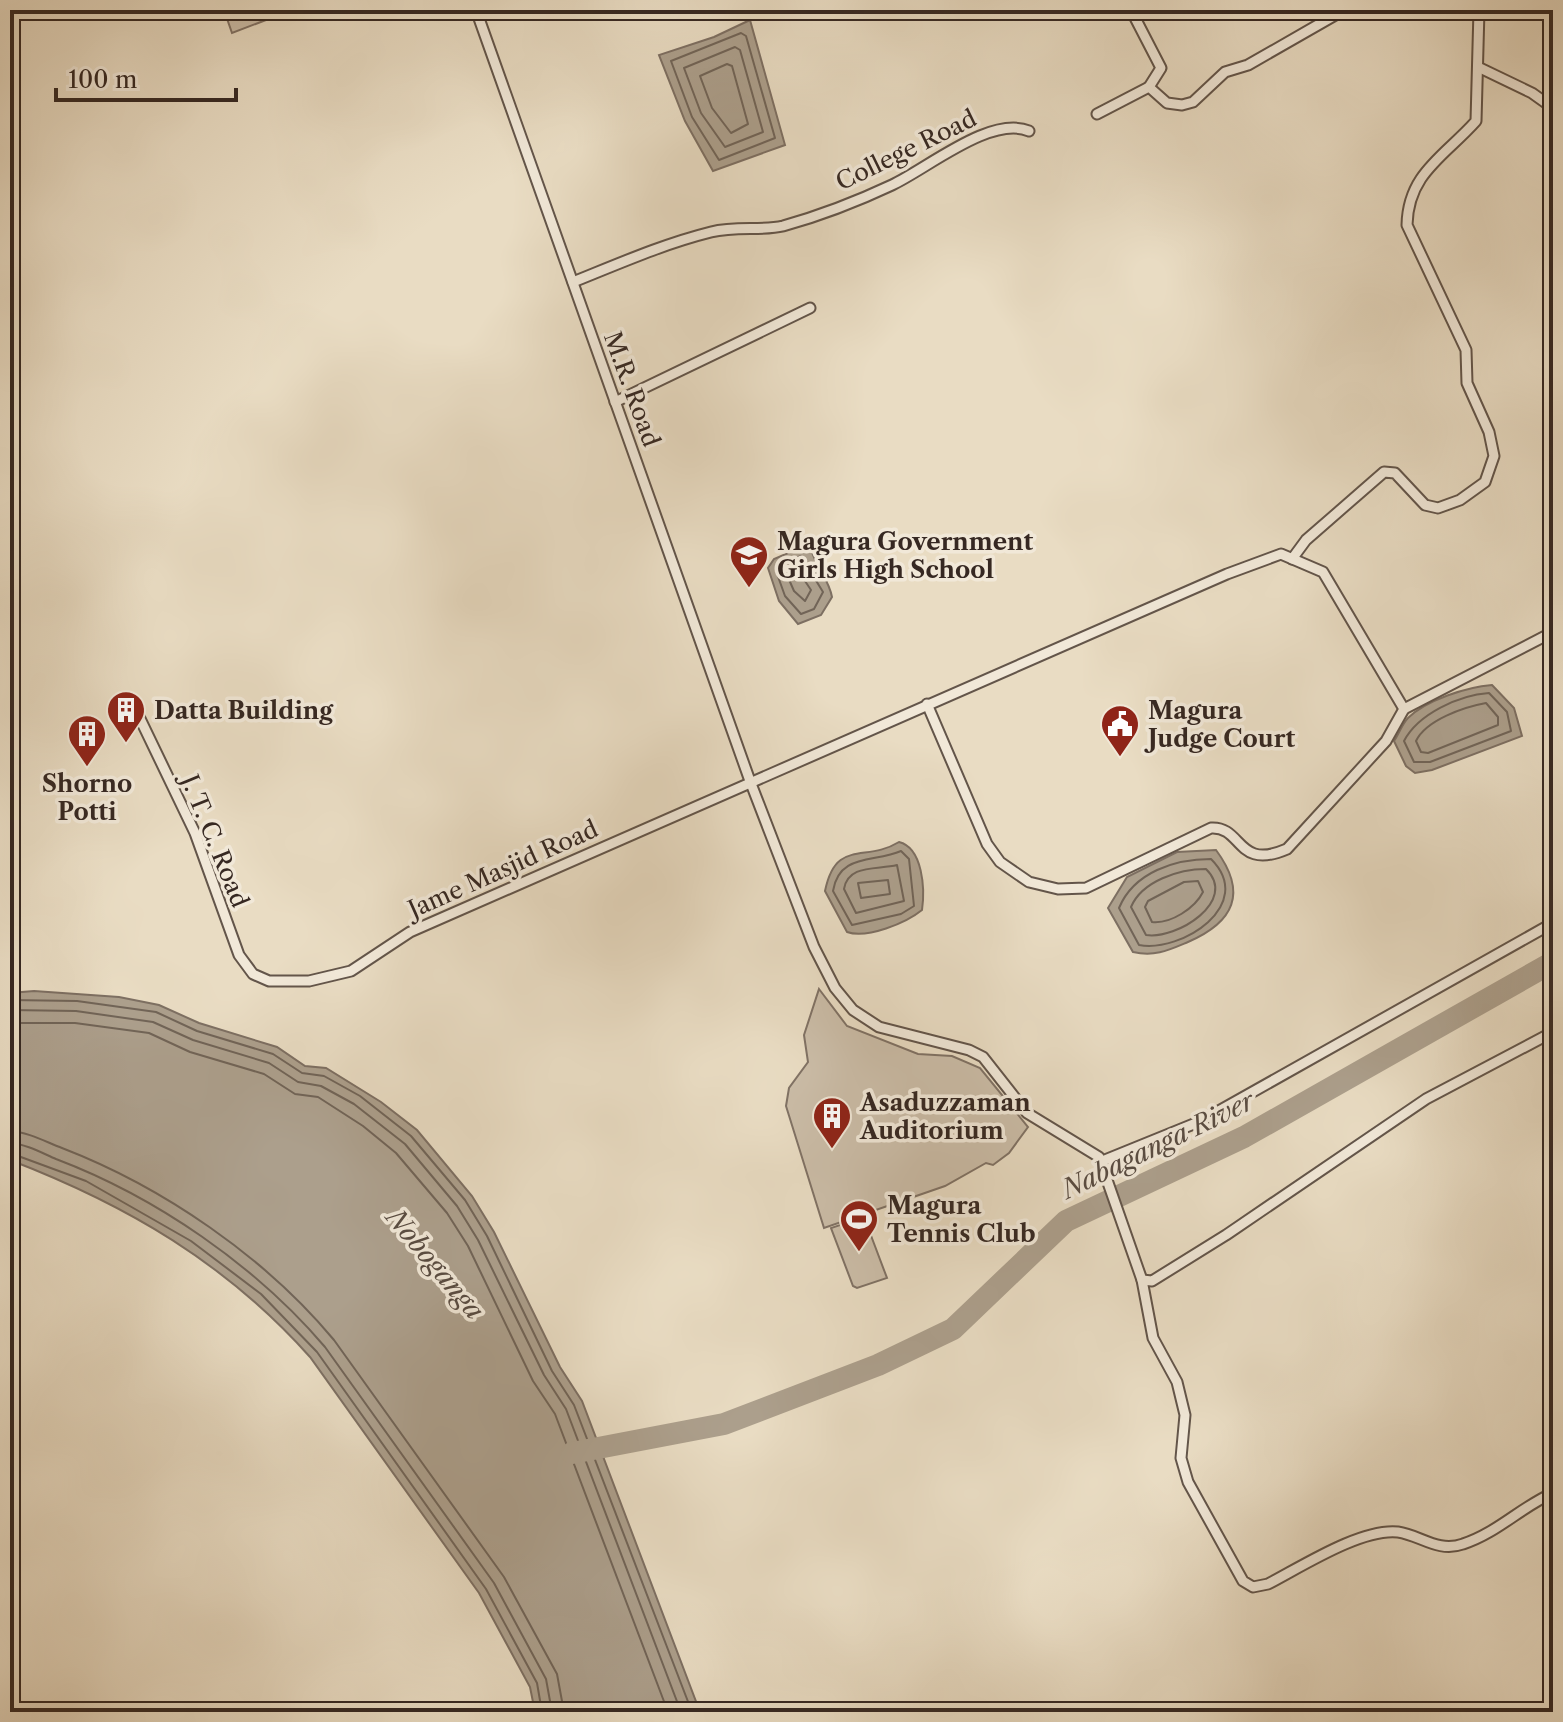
<svg xmlns="http://www.w3.org/2000/svg" width="1563" height="1722" viewBox="0 0 1563 1722" font-family="'Libre Caslon Text',serif">
	<rect width="100%" height="100%" fill="#e9dcc3"/>
	<filter id="stains"><feTurbulence type="fractalNoise" baseFrequency=".0025" numOctaves="4"/><feColorMatrix values="0 0 0 0 .2 0 0 0 0 .09 0 0 0 0 .02 0 0 0 .5 -.17"/></filter>
	<radialGradient id="worn" r=".72"><stop offset=".6" stop-color="#630" stop-opacity="0"/><stop offset="1" stop-color="#630" stop-opacity=".3"/></radialGradient>
	<g fill="#cbbda8" stroke="#807265" stroke-width="2">
		<path d="M224 10H292L232 33Z"/>
		<path d="M819 989 847 1026 918 1054 952 1056 980 1068 1028 1127 1009 1153 993 1165 986 1163 945 1186 824 1228 786 1106 789 1088 808 1062 804 1035Z"/>
		<path d="M864 1217 887 1278 857 1288 853 1286 831 1228Z"/>
	</g>
	<g fill="#ac9f8c" stroke="#7d6f62" stroke-width="2">
		<path d="M750 20 785 145 713 171 685 121 659 55 714 37Z"/>
		<path d="M802 547 811 549C816 568 829 579 832 597L821 615 798 624 779 601 768 568 774 559Z"/>
		<path d="M1492 685 1514 708 1522 736 1432 770 1415 773 1406 766 1394 741C1399 734 1402 724 1408 718 1426 700 1467 687 1492 685Z"/>
		<path d="M899 842C923 848 925 889 922 910 906 923 867 939 847 932L825 891C836 838 865 863 899 842Z"/>
		<path d="M1216 850C1248 893 1234 922 1188 942 1169 950 1155 957 1133 952L1108 908 1127 877 1177 852Z"/>
		<path d="M34 991 119 997 159 1005 199 1023 277 1047 305 1066 326 1068 381 1102 417 1130 472 1196 494 1232 560 1367 582 1401 700 1712H535L530 1687 479 1593 310 1357C226 1263 127 1205 10 1160V993Z"/>
	</g>
	<g fill="none" stroke-linecap="round" stroke-linejoin="round">
		<g stroke="#716457" stroke-width="2">
			<path d="M741 33 746 36 775 138 719 160 692 117 671 61Z"/>
			<path d="M735 47 740 50 763 132 725 147 701 113 684 68Z"/>
			<path d="M727 64 732 66 748 124 731 133 712 108 700 76Z"/>
			<path d="M801 556 823 592 814 609 801 614 785 596 776 571 780 564Z"/>
			<path d="M797 569 811 590 805 601 794 591 787 575Z"/>
			<path d="M1489 693 1507 712 1511 731 1430 762H1414L1404 741C1418 714 1459 695 1489 693Z"/>
			<path d="M1486 703 1498 717V725L1428 753 1421 752 1416 741C1426 720 1464 707 1486 703Z"/>
			<path d="M901 851 909 859 914 906 901 914 852 925 833 891C839 853 874 863 901 851Z"/>
			<path d="M1211 859C1257 905 1181 953 1139 945L1119 908C1134 872 1175 859 1211 859Z"/>
			<path d="M897 865 904 901 856 913 844 889C848 864 877 870 897 865Z"/>
			<path d="M1206 869C1239 901 1176 940 1146 935L1131 907C1142 881 1179 869 1206 869Z"/>
			<path d="M888 880 890 894 861 898 858 883Z"/>
			<path d="M1198 881 1203 892C1195 908 1171 924 1152 922L1145 907 1148 901 1184 882Z"/>
			<path d="M10 1000 77 1001 156 1012 197 1031 273 1054 302 1073 324 1076 360 1096 411 1136 465 1200 487 1236 552 1371 574 1405 692 1712"/>
			<path d="M10 1010 76 1011 153 1022 193 1040 269 1063 298 1082 321 1086 354 1104 405 1144 457 1206 478 1240 544 1375 566 1409 681 1712"/>
			<path d="M10 1023H75L149 1033 190 1052 264 1074 295 1094 318 1097 363 1126 396 1153 447 1213 468 1246 533 1381 555 1414 668 1712"/>
			<path d="M10 1131C28 1132 46 1142 62 1148 163 1187 265 1257 334 1340L504 1577 557 1674 564 1712"/>
			<path d="M10 1143C26 1144 42 1153 56 1159 156 1197 255 1265 325 1347L494 1583 546 1679 552 1712"/>
			<path d="M10 1153 86 1181 191 1241 261 1294 317 1352 486 1589 537 1683 542 1712"/>
		</g>
		<path stroke="#ac9f8c" stroke-width="22" d="M572 1453 724 1424 878 1365 953 1329 1066 1221 1244 1137 1553 962"/>
		<defs>
			<g id="street">
				<path d="M476 10 750 781 814 947 835 988 853 1010 879 1027 969 1050 983 1057 1027 1113 1099 1157 1142 1280 1153 1338 1177 1382 1185 1415 1181 1458 1188 1482 1243 1581 1253 1587 1268 1584C1301 1567 1361 1528 1398 1532 1420 1535 1438 1553 1463 1544 1497 1533 1521 1507 1553 1493"/>
				<path d="M1131 10 1161 68 1149 87"/>
				<path d="M1478 67 1532 93 1553 108"/>
				<path d="M1097 114 1149 87 1167 103 1182 105 1193 102 1225 72 1248 65 1344 10"/>
				<path d="M573 282C618 264 663 244 711 232 736 226 763 231 783 226 819 216 858 201 892 185 928 168 991 115 1029 131"/>
				<path d="M615 402 810 308"/>
				<path d="M1292 559 1306 540 1384 472 1395 473 1425 505 1438 508 1460 500 1485 482 1494 456 1489 432 1467 383 1466 350 1407 225C1408 173 1445 156 1476 121L1479 10"/>
				<path d="M132 702 195 833 239 955 253 974 269 981H309L351 971 410 932 1227 574 1281 554 1323 572 1404 709 1553 632"/>
				<path d="M927 704 987 844 1000 862 1029 882 1058 889 1086 888 1211 828C1243 826 1236 871 1287 849L1386 741 1404 709"/>
				<path d="M1100 1162 1201 1121 1553 923"/>
				<path d="M1142 1280 1152 1281 1226 1235 1426 1099 1553 1032"/>
			</g>
		</defs>
		<use href="#street" stroke="#63554a" stroke-width="13"/>
		<use href="#street" stroke="#f1e8d8" stroke-width="9"/>
	</g>
	<defs>
		<symbol id="school-pin" viewBox="-11 -11 22 30"><path d="M0 17L-7.5 6A9.5 9.5 0 1 1 7.5 6Z" fill="#8f2418" stroke="#f1e8d8"/><path d="M0-5L7-2L0 1L-7-2ZM-4 1L0 2.5L4 1V4Q0 6-4 4Z" fill="#fff"/></symbol>
		<symbol id="building-pin" viewBox="-11 -11 22 30"><path d="M0 17L-7.5 6A9.5 9.5 0 1 1 7.5 6Z" fill="#8f2418" stroke="#f1e8d8"/><path d="M-4-6H4V6H1V3H-1V6H-4ZM-2.5-4.3h1.7v1.8h-1.7ZM.8-4.3h1.7v1.8H.8ZM-2.5-1h1.7V.8h-1.7ZM.8-1h1.7V.8H.8Z" fill="#fff"/></symbol>
		<symbol id="civic-pin" viewBox="-11 -11 22 30"><path d="M0 17L-7.5 6A9.5 9.5 0 1 1 7.5 6Z" fill="#8f2418" stroke="#f1e8d8"/><path d="M-.6-6.5H3V-4.5H.6V-3L4-1V1h2V6H-6V1h2V-1L-.6-3ZM-1.2 2.5V6h2.4V2.5Z" fill="#fff"/></symbol>
		<symbol id="stadium-pin" viewBox="-11 -11 22 30"><path d="M0 17L-7.5 6A9.5 9.5 0 1 1 7.5 6Z" fill="#8f2418" stroke="#f1e8d8"/><path d="M0-5a6.5 5 0 1 0 0 10a6.5 5 0 1 0 0-10ZM-3.5-1.8h7v3.6h-7Z" fill="#fff"/></symbol>
	</defs>
	<g fill-rule="evenodd">
		<use href="#school-pin" x="727" y="533" width="44" height="60"/>
		<use href="#building-pin" x="104" y="688" width="44" height="60"/>
		<use href="#civic-pin" x="1098" y="702" width="44" height="60"/>
		<use href="#building-pin" x="65" y="712" width="44" height="60"/>
		<use href="#building-pin" x="810" y="1094" width="44" height="60"/>
		<use href="#stadium-pin" x="837" y="1197" width="44" height="60"/>
	</g>
	<g text-anchor="middle" dominant-baseline="central" stroke-width="7" stroke-linejoin="round" paint-order="stroke">
		<g font-size="24" fill="#362822" stroke="#f1e8d8">
			<text transform="translate(906 150) rotate(-26)">College Road</text>
			<text transform="translate(632 389) rotate(70)">M.R. Road</text>
			<text transform="translate(215 841) rotate(68)">J. T. C. Road</text>
			<text transform="translate(503 869) rotate(-24)">Jame Masjid Road</text>
		</g>
		<g font-size="24" font-weight="bold" fill="#362822" stroke="#f1e8d8" text-anchor="start">
			<text x="777" y="541">Magura Government<tspan x="777" dy="28">Girls High School</tspan></text>
			<text x="154" y="710">Datta Building</text>
			<text x="1148" y="710">Magura<tspan x="1148" dy="28">Judge Court</tspan></text>
			<text x="87" y="783" text-anchor="middle">Shorno<tspan x="87" dy="28">Potti</tspan></text>
			<text x="860" y="1102">Asaduzzaman<tspan x="860" dy="28">Auditorium</tspan></text>
			<text x="887" y="1205">Magura<tspan x="887" dy="28">Tennis Club</tspan></text>
		</g>
		<g font-size="26" font-style="italic" fill="#594c42" stroke="#f1e8d8">
			<text transform="translate(1158 1145) rotate(-26)">Nabaganga River</text>
			<text transform="translate(435 1264) rotate(50)">Noboganga</text>
		</g>
	</g>
	<rect width="1563" height="1722" fill="none" stroke="#e9dcc3" stroke-width="40"/>
	<rect x="12" y="12" width="1539" height="1698" fill="none" stroke="#362822" stroke-width="4"/>
	<rect x="20" y="20" width="1523" height="1682" fill="none" stroke="#362822" stroke-width="2"/>
	<path d="M56 88v12h180v-12" fill="none" stroke="#362822" stroke-width="4"/>
	<text x="68" y="88" font-size="24" fill="#362822" stroke="#f1e8d8" stroke-width="6" paint-order="stroke">100 m</text>
	<rect width="100%" height="100%" filter="url(#stains)"/>
	<rect width="100%" height="100%" fill="url(#worn)"/>
</svg>
